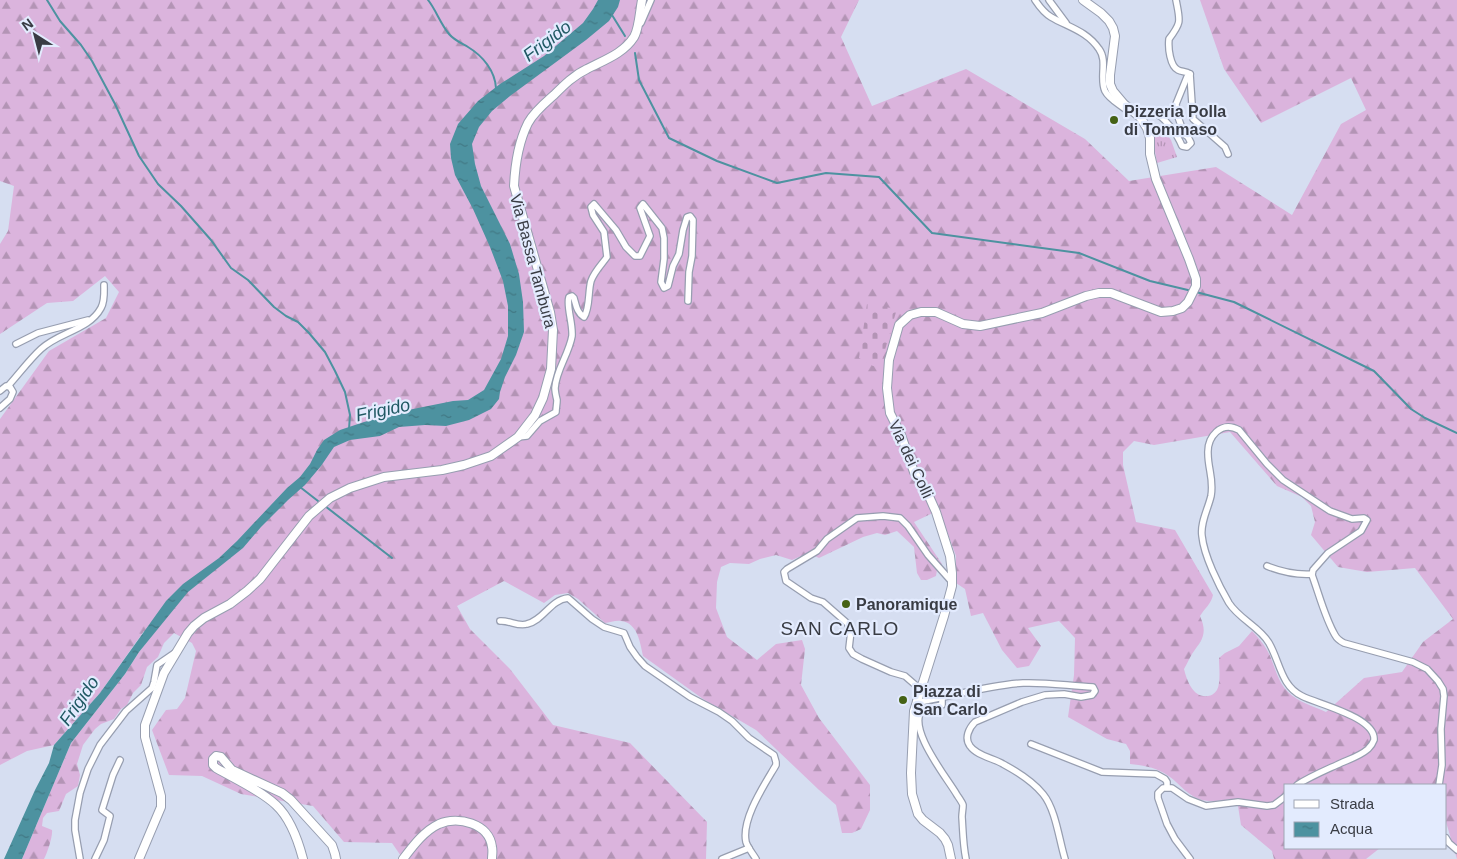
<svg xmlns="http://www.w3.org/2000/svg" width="1457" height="859" viewBox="0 0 1457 859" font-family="Helvetica,sans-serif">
	<defs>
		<pattern id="grass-tufts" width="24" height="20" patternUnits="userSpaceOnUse" patternTransform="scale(1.25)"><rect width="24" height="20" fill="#dbb4dd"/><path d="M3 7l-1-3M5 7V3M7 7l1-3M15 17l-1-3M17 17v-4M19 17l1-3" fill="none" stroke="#b394b5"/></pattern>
		<pattern id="forest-firs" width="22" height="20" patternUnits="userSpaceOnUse" patternTransform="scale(1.25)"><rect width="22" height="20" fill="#dbb4dd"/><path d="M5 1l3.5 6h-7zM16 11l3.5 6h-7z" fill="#b394b5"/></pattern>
		<pattern id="cemetery-stones" width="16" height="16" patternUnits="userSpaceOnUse" patternTransform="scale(1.25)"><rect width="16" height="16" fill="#dbb4dd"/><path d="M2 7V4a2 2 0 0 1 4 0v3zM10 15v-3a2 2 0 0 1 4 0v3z" fill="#b394b5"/></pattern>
		<pattern id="water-ripples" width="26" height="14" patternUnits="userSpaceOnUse" patternTransform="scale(1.25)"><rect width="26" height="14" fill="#4d92a0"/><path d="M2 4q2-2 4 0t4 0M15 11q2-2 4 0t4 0" fill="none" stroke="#417884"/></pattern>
	</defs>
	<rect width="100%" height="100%" fill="#d6def1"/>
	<path fill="url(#grass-tufts)" d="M1162 128 1171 140 1177 157 1157 163 1152 134Z"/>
	<path fill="url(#forest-firs)" fill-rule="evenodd" d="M0 0H859L841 37 872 106 966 69 1085 139 1129 181 1216 167 1292 215 1341 124 1366 110 1351 78 1261 123 1224 69 1200 0H1457V859L1446 822V785H1286V848H1380L1366 859H1274L1272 851 1241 825 1238 806 1234 799C1223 800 1209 803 1199 799 1185 794 1177 780 1164 773 1154 767 1141 765 1130 764V751L1126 744 1107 739 1068 717 1074 675 1075 638 1059 621 1028 628 1041 646 1029 666 1017 668 1002 650 983 613 971 616 965 589 956 583V556L939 510 914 522 942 564 937 570 936 576 927 580H921L917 573 914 547 897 531 885 535 877 533 863 537 819 558 808 553 792 560 776 555 760 559 749 564 730 563 721 567 717 582 716 608 727 637 757 660 776 644 802 640 805 649 801 685 819 718 870 785V810L861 829 852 833H842L836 805 818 789 756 730 703 699 643 656C640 643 638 623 621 621 616 620 609 623 605 623L578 599 568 593 555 595 544 603 504 581 457 606 470 629 510 669 553 725 630 743 707 822 706 859H403L392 843 344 842 313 806 241 794 202 776 169 775 152 730 166 710 177 709 185 698 196 651 192 643 174 633 164 643 158 657 147 667 141 685 133 693 127 705 121 709 114 719 101 724 95 729 83 745 77 764 80 775 78 786 66 794 59 811 47 813 43 818 42 826 52 830C53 836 47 854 44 859H22L71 743 125 674 139 652 151 636 144 631 100 693 54 745 27 751 0 765V419L49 351 106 318 119 292 105 276 73 301 47 303 0 334V244L8 231 14 186 0 181ZM1230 432 1277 486 1302 497 1311 506 1315 522 1311 535 1338 567 1367 572 1415 568 1453 619 1423 642 1402 672 1364 678 1326 712C1313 706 1298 702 1288 692 1276 680 1275 664 1267 650 1263 643 1258 637 1252 631L1239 646 1225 653 1219 658C1219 667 1221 682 1217 690 1215 693 1211 696 1208 696 1193 698 1187 681 1184 669 1187 664 1189 659 1192 654 1202 640 1208 634 1200 616 1205 608 1211 604 1213 595L1175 530 1136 522 1123 465V452L1134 441 1154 445Z"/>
	<path fill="url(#cemetery-stones)" d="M867 304 891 308 890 311 896 312 880 367 873 366 859 358Z"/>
	<path fill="url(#water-ripples)" d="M598 0H620L618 7 609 21 586 40 510 96 492 111 479 127 472 144 475 164 481 186 510 244 519 274 523 302 524 332 516 355 505 377 500 392 499 399 491 409 469 420 446 426 425 425 399 427 380 436 350 440 334 447 321 466 305 485 288 500 261 527 243 548 188 592 139 652 125 674 71 743 22 859H4L35 790 49 763 54 745 100 693 166 601 183 584 219 558 237 541 287 488 300 477 310 464 317 450 324 440 340 430 364 422 413 409 453 401 468 400 484 390 501 359 508 336V306L503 281 490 247 473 209 455 175 451 158 450 144 458 124 478 101 500 84 544 56 583 23 593 9Z"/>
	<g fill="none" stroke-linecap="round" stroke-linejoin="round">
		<g stroke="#4d92a0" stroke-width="2">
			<path d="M47 0 60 21 81 45 92 61 115 104 139 156 158 184 181 206 211 240 231 268 248 280 274 307 286 316 298 322 309 333 325 352 335 371 345 392 350 415 349 429"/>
			<path d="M428 0C436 10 440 23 449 34 454 40 461 43 468 47 483 56 495 71 496 88"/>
			<path d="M612 15 625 36"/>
			<path d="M635 53 639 80 669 138 717 161 777 183 826 173 879 177 932 233 1079 253 1150 281 1192 291"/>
			<path d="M1196 292 1234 302 1374 371 1411 409 1425 418 1457 433"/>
			<path d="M300 487 318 501"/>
			<path d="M325 506 392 558"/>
		</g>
		<defs>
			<g id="street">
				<path d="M1035 0C1039 6 1044 13 1051 17 1068 27 1087 31 1099 49 1108 61 1099 78 1105 91 1109 99 1119 104 1125 109"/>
				<path d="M1049 0 1066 23"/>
				<path d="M1176 0C1180 21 1182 22 1169 39 1168 48 1170 66 1178 70 1182 72 1186 71 1190 74"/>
				<path d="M641 23 651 0"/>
				<path d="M1190 74 1193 119 1225 147 1228 154"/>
				<path d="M1140 117C1144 115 1147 112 1152 113 1163 113 1178 136 1182 146L1187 147 1191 143 1188 137 1184 134 1177 114 1176 104 1187 77 1190 74"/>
				<path d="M16 344 38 333 88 320"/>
				<path d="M8 386C19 374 29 360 41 349 59 332 89 330 101 308 105 301 104 292 104 285"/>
				<path d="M0 391 6 386 10 387 13 392 10 399 0 408"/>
				<path d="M518 437 527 436 540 421 556 412C556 408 557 404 557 400 556 396 555 392 555 388 556 370 569 354 572 336 573 323 566 306 569 297L572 296 574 298C576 305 577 313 584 317 590 309 588 291 591 281 594 272 602 264 607 257L604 232 593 215 591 207 594 204 616 230 626 247 635 256H640L650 236 640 208 643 204 662 228 664 238V259L661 282 664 288 668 286 673 266 679 254 683 230 687 217 690 216 693 220 692 256 689 272 688 301"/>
				<path d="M1267 566C1282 572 1297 575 1312 574"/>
				<path d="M500 621C509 620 518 627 527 624 544 620 550 600 568 598L592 619 604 627 624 633 630 647 637 657 645 666 690 697 719 712 732 721 749 738 774 755 776 762V765C765 784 741 819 746 842 748 848 753 854 756 859"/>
				<path d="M920 689 905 676 891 672 862 659 853 654 849 648 851 631 847 623 823 602 811 598 786 581 784 572 787 569 817 551 827 539 857 518 883 516 900 518 908 526 928 555 952 582"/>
				<path d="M942 698V705L923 709C905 727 948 779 957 795 959 798 962 802 963 805 963 809 962 813 962 817 963 831 963 845 966 859"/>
				<path d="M916 701 920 702C954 696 988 685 1023 683 1046 682 1070 686 1093 687L1095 691 1092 695 1081 697 1064 694 1045 695 1022 702 975 722C969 728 964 738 970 746 977 756 993 758 1003 764 1016 771 1034 783 1043 794 1056 810 1059 840 1065 859"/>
				<path d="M1031 744 1102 772 1156 774 1165 779 1167 782V787"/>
				<path d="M1297 785C1311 776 1326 770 1341 763 1350 759 1360 756 1368 749 1370 747 1373 743 1374 740 1376 717 1317 704 1302 696 1281 686 1280 662 1269 643 1260 627 1239 619 1229 603 1219 586 1204 556 1202 536 1200 523 1208 509 1211 496 1214 479 1208 469 1208 454 1207 437 1221 420 1239 430L1267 464 1283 480 1330 511 1352 519 1364 518 1367 520 1361 531 1328 553 1313 570 1312 575C1319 594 1325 618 1335 635 1337 639 1340 641 1344 643L1413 662 1427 669 1438 681 1443 689 1444 696 1441 729 1442 765 1439 785"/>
				<path d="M1446 838 1449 843 1457 850"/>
				<path d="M80 859 75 830V820L80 793 88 769 100 745 126 711 152 688 154 682 157 665 176 652"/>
				<path d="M95 859 104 840 110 816 102 810 113 775 120 760"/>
				<path d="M722 859 749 848"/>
				<path d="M1190 859 1175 839 1167 824 1158 798V793L1163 788H1172L1188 799 1206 806 1238 802 1267 806 1274 805 1286 796"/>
			</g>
			<g id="secondary">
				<path d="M139 859 161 807V796L145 737V725L164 673 188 633 194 626 204 618 230 604 247 591 260 579 309 516 330 498 350 488 384 477 442 470 464 465 491 456 518 437 535 415 543 398 551 369 553 330 550 312 514 186C515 165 518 143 528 123 534 112 545 103 554 95 564 85 574 75 587 69 604 60 623 54 634 37 639 29 640 10 642 0"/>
				<path d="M303 859C298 840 290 818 276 805 260 790 235 779 216 768L213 765V759L216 756 221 757 232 770 282 793 291 800 332 845 335 854 336 859"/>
				<path d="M403 859C413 846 424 831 439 824 458 816 489 823 492 847 493 851 492 855 492 859"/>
				<path d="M951 859 948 845 945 839 940 833 923 820 918 814 912 794 911 773 914 711 944 616 952 586V573L950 556 936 512 928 494 914 472 901 435 890 413 887 388 889 360 899 325 910 315 921 312H936L963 324 980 326 1042 313 1086 296 1099 293H1111L1161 312 1173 311 1182 308 1188 302 1196 286V279L1189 259 1156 179 1150 154V138L1147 128 1140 117 1124 104 1113 91 1110 84V75L1115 36 1113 28 1109 21 1101 13 1083 0"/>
			</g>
		</defs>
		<use href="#street" stroke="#979eb0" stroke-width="8"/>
		<use href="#secondary" stroke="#979eb0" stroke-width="10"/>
		<use href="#street" stroke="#fff" stroke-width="5.5"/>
		<use href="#secondary" stroke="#fff" stroke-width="8"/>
	</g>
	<g fill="#456215" stroke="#e3ebfe" stroke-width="2">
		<circle cx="1114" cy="120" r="5"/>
		<circle cx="846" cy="604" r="5"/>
		<circle cx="903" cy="700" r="5"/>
	</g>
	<g text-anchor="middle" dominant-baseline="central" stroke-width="4.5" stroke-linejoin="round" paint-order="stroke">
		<g font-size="16" font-weight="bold" fill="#393c44" stroke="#e3ebfe" text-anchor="start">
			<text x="1124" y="111">Pizzeria Polla<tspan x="1124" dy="18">di Tommaso</tspan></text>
			<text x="856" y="604">Panoramique</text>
			<text x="913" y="691">Piazza di<tspan x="913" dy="18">San Carlo</tspan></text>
		</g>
		<g font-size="16" fill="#393c44" stroke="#e3ebfe">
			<text transform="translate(533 261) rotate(75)">Via Bassa Tambura</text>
			<text transform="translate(911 459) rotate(65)">Via dei Colli</text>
		</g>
		<g font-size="18" font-style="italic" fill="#205964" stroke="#e3ebfe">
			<text transform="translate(547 41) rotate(-37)">Frigido</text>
			<text transform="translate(383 410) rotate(-12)">Frigido</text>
			<text transform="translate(79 701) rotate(-55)">Frigido</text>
		</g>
		<g font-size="19" letter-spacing="1" fill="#393c44" stroke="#e3ebfe">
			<text x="840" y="628">SAN CARLO</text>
		</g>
	</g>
	<rect x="1284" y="784" width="162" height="65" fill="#e3ebfe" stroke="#9fa5b4"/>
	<rect x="1294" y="800" width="25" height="8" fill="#ffffff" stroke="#9fa5b4"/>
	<text x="1330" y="809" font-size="15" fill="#393c44">Strada</text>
	<rect x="1294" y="822" width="25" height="15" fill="url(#water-ripples)" stroke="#9fa5b4"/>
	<text x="1330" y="834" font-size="15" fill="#393c44">Acqua</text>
	<g transform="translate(35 35) rotate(324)" stroke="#e3ebfe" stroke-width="4" paint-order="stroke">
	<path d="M0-4L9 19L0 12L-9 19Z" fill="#393c44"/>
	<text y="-8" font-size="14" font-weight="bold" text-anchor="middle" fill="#393c44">N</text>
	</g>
</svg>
